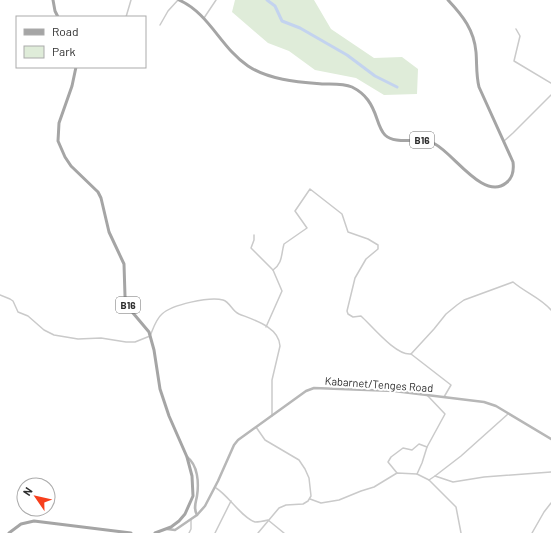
<svg xmlns="http://www.w3.org/2000/svg" width="551" height="533" viewBox="0 0 551 533" font-family="Barlow,sans-serif">
	<rect width="100%" height="100%" fill="#fff"/>
	<path fill="#dfecd9" d="M235 0H314L331 29 374 58 402 57 418 69 417 94 384 95 356 78 315 70 289 51 268 43 232 12Z"/>
	<g fill="none" stroke-linecap="round" stroke-linejoin="round">
		<path stroke="#c3d3ef" stroke-width="3" d="M267 0 275 6 282 21 300 28 347 55 375 76 397 87"/>
		<g stroke="#cacaca" stroke-width="1.5">
			<path d="M126 17 131 0"/>
			<path d="M204 18 216 0"/>
			<path d="M160 25 168 11 178 0"/>
			<path d="M516 29 520 36 514 61 551 83"/>
			<path d="M504 141 513 133 551 95"/>
			<path d="M254 235V240L251 248 273 270 282 291 266 327"/>
			<path d="M273 270C283 263 281 254 284 244L307 228 295 211 310 189 342 214 348 232 368 239 378 245V249L366 259 355 278 347 311 348 314 353 317 361 316C372 326 396 356 411 354L434 329 446 314 457 305 464 300 513 282C526 293 541 298 551 310"/>
			<path d="M0 295 10 299 13 301 18 312 28 316 44 330 54 335 78 339 101 338 126 342H135L150 336C153 329 156 319 162 314 171 305 210 296 223 300 230 302 232 311 239 314 254 320 279 327 280 346L272 380V416"/>
			<path d="M411 354 451 385 444 397"/>
			<path d="M256 427 265 440 299 460 305 469 309 478 311 496 308 501 303 504 286 505 279 508 258 533"/>
			<path d="M397 473 388 462 391 457 403 448 412 450 419 444 427 447"/>
			<path d="M417 474 422 463 427 447 445 414 427 395"/>
			<path d="M435 476 461 456 508 414"/>
			<path d="M429 480 456 507 461 533"/>
			<path d="M216 488C228 495 243 519 255 522 259 522 264 521 268 520L284 533"/>
			<path d="M310 499 321 503 339 500 361 491 374 487 397 473 417 474 429 480 435 476 453 482 484 477 551 472"/>
			<path d="M189 533 191 529V519"/>
			<path d="M215 533 231 501"/>
			<path d="M532 533 544 512 551 503"/>
		</g>
		<g stroke="#b7b7b7" stroke-width="2.5">
			<path d="M187 457C198 465 199 483 197 496 196 502 193 508 197 515"/>
			<path d="M167 529 175 530 178 528 197 515 205 506 218 481 234 445 238 440 306 391 314 388 394 391 484 402 496 406 551 439"/>
		</g>
		<g stroke="#a5a5a5" stroke-width="3">
			<path d="M53 0 55 11 58 17"/>
			<path d="M179 0C210 14 220 47 248 66 269 80 298 82 322 84 331 84 343 83 352 87 366 94 372 104 377 119 379 125 381 131 385 135 397 146 419 136 435 144 454 154 484 201 506 183 513 178 514 170 513 162L479 87C476 75 477 64 476 52 474 30 463 16 448 0"/>
			<path d="M76 67 72 86 59 123 58 141 65 157 71 166 98 192 101 198 109 232 124 264 125 296 126 301 133 313 149 332 154 350 160 389 169 416 187 457 192 476 193 496 185 514 179 521 171 527 155 533"/>
			<path d="M9 533 21 524 34 521 131 533"/>
		</g>
	</g>
	<g text-anchor="middle" dominant-baseline="central" stroke-width="4" stroke-linejoin="round" paint-order="stroke">
		<g fill="#fff" stroke="#6c6c6c" stroke-width="1">
			<rect x="410" y="132" width="24" height="16" rx="3"/>
			<rect x="116" y="297" width="24" height="16" rx="3"/>
		</g>
		<g font-size="10" font-weight="bold" fill="#2d2d2d">
			<text x="422" y="140">B16</text>
			<text x="128" y="305">B16</text>
		</g>
		<g font-size="11" fill="#2d2d2d" stroke="#fff">
			<text transform="translate(379 384) rotate(4)">Kabarnet/Tenges Road</text>
		</g>
	</g>
	<rect x="16" y="16" width="130" height="52" fill="#ffffff" stroke="#ababab"/>
	<rect x="24" y="29" width="20" height="6" fill="#a5a5a5" stroke="#ababab"/>
	<text x="52" y="36" font-size="12" fill="#2d2d2d">Road</text>
	<rect x="24" y="46" width="20" height="12" fill="#dfecd9" stroke="#ababab"/>
	<text x="52" y="56" font-size="12" fill="#2d2d2d">Park</text>
	<g transform="translate(36 497) rotate(304)"><circle r="19" fill="#ffffff" stroke="#ababab"/>
	<path d="M0-3L7 15L0 10L-7 15Z" fill="#f73f1c"/>
	<text y="-6" font-size="11" font-weight="bold" text-anchor="middle" fill="#2d2d2d">N</text>
	</g>
</svg>
